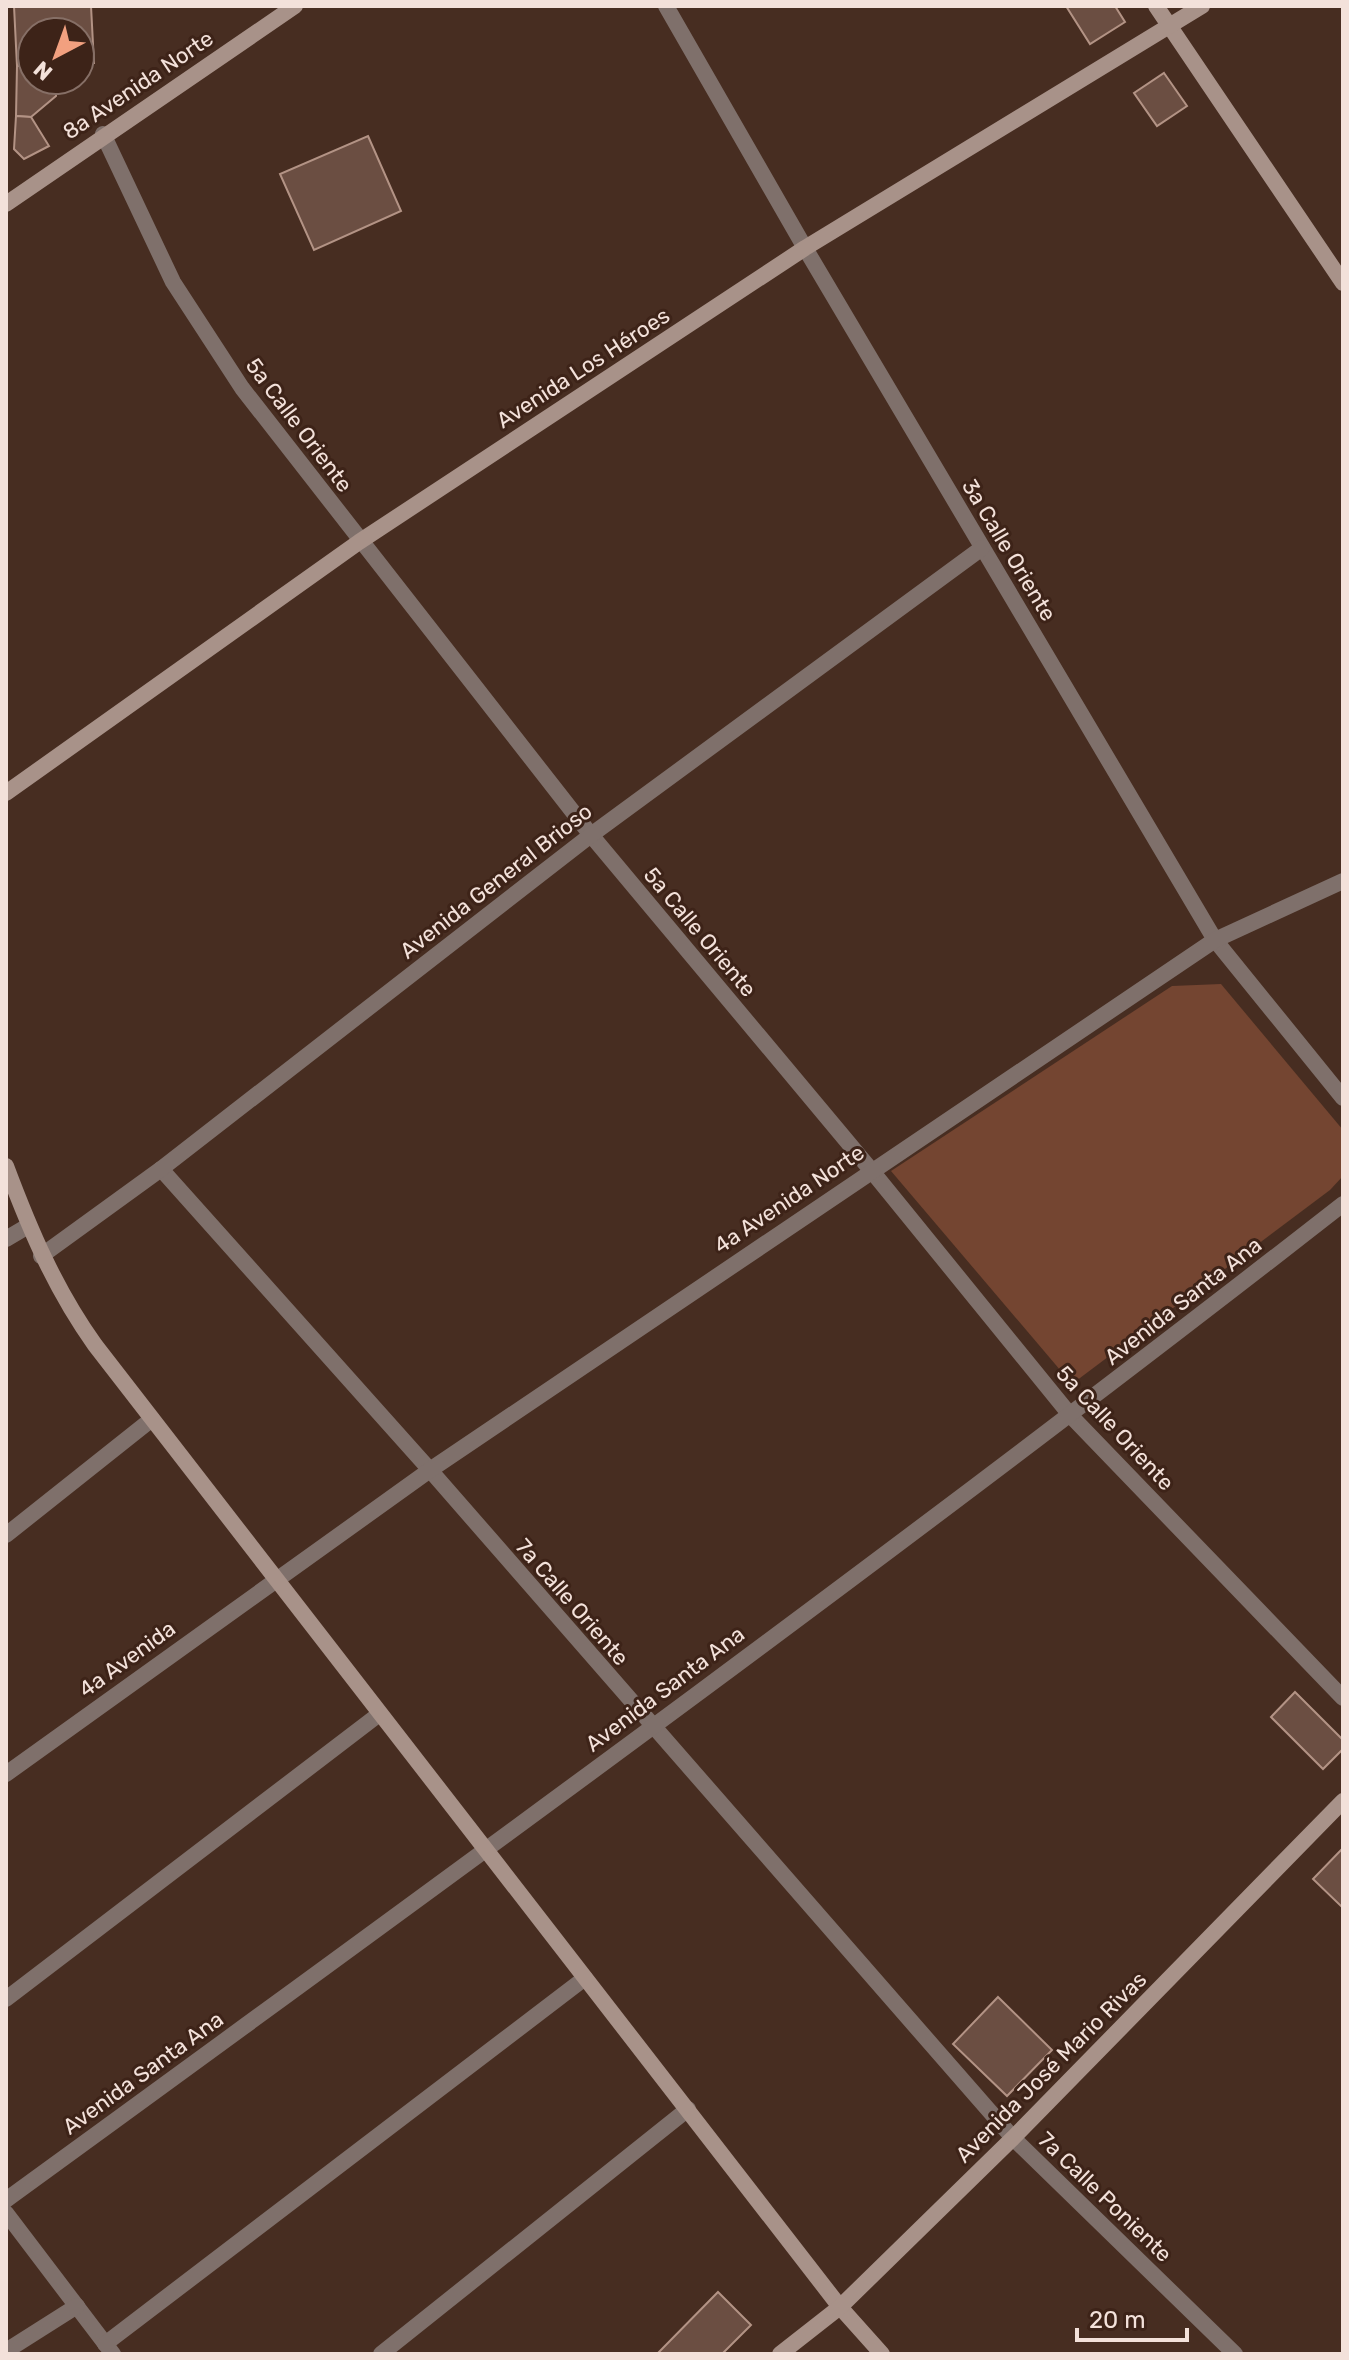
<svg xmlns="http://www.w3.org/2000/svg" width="1349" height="2360" viewBox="0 0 1349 2360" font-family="Rubik,sans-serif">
	<rect width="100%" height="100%" fill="#472d21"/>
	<path fill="#744531" d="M1221 984 1343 1130V1176L1330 1190 1072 1384 891 1171 1172 986Z"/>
	<g fill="#6b4e42" stroke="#b39385" stroke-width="2">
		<path d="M14 6H91L94 63H80V32H32V65L17 66Z"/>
		<path d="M1066 6H1115L1125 22 1090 44Z"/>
		<path d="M32 65V80H57L56 96 31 117 16 116 17 66Z"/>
		<path d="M1164 73 1187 106 1157 126 1134 93Z"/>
		<path d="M16 116 31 117 49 146 24 159 14 149Z"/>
		<path d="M368 136 401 211 314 250 280 174Z"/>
		<path d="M1295 1692 1343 1740V1749L1323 1769 1271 1717Z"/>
		<path d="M1343 1848V1908L1313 1879Z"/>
		<path d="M998 1997 1052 2050 1007 2096 953 2044Z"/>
		<path d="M718 2292 751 2325 722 2354H657Z"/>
	</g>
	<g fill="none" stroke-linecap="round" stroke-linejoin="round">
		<g stroke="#7f706b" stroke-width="16">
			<path d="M666 6 805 248 1215 940 1343 1098"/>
			<path d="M103 134 173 282 242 388 591 835 871 1170 1071 1416 1343 1698"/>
			<path d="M161 1169 430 1470 1013 2138 1235 2354"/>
			<path d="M6 1239 28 1226"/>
			<path d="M41 1256 161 1169 591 835 982 548"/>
			<path d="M6 1535 152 1419"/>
			<path d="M6 1774 430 1470 1215 940 1343 881"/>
			<path d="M6 1999 378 1715"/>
			<path d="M6 2200C455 1873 905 1546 1343 1204"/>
			<path d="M6 2213 113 2354"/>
			<path d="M105 2344 585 1978"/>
			<path d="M6 2351 77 2306"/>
			<path d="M381 2354 688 2109"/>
		</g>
		<g stroke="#a89289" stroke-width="16">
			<path d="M1156 6 1343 283"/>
			<path d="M6 204 295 6"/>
			<path d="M6 793 359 542 805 248 1202 6"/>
			<path d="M6 1166C30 1230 55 1289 95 1345L840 2307 882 2354"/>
			<path d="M780 2354 840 2307 1013 2138 1343 1801"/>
		</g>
	</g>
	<g text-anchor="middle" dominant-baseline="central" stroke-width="6" stroke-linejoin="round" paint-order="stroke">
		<g font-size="22" fill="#f3e1da" stroke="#3d2318">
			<text transform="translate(138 85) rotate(-34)">8a Avenida Norte</text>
			<text transform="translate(583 368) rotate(-33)">Avenida Los Héroes</text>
			<text transform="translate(299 425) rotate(53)">5a Calle Oriente</text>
			<text transform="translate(1009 550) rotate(59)">3a Calle Oriente</text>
			<text transform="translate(496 881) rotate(-38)">Avenida General Brioso</text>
			<text transform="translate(700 932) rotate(50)">5a Calle Oriente</text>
			<text transform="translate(789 1199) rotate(-34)">4a Avenida Norte</text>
			<text transform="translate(1183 1301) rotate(-38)">Avenida Santa Ana</text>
			<text transform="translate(1115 1428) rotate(47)">5a Calle Oriente</text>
			<text transform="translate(572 1602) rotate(49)">7a Calle Oriente</text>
			<text transform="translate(127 1659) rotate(-36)">4a Avenida</text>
			<text transform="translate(665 1689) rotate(-37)">Avenida Santa Ana</text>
			<text transform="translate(1051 2067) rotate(-45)">Avenida José Mario Rivas</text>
			<text transform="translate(143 2073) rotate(-36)">Avenida Santa Ana</text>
			<text transform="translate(1105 2197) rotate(44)">7a Calle Poniente</text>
		</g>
	</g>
	<rect width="1349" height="2360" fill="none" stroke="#f3e1da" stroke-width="16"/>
	<g transform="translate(56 56) rotate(221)"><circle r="38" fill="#3d2318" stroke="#866f66" stroke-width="2"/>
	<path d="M0-6L14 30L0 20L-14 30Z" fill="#f2a07f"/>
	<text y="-12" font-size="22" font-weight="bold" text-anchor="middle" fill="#f3e1da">N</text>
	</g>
	<path d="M1077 2328v12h110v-12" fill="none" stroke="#f3e1da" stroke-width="4"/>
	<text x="1089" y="2328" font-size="24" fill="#f3e1da" stroke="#3d2318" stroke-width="6" paint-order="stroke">20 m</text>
</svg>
